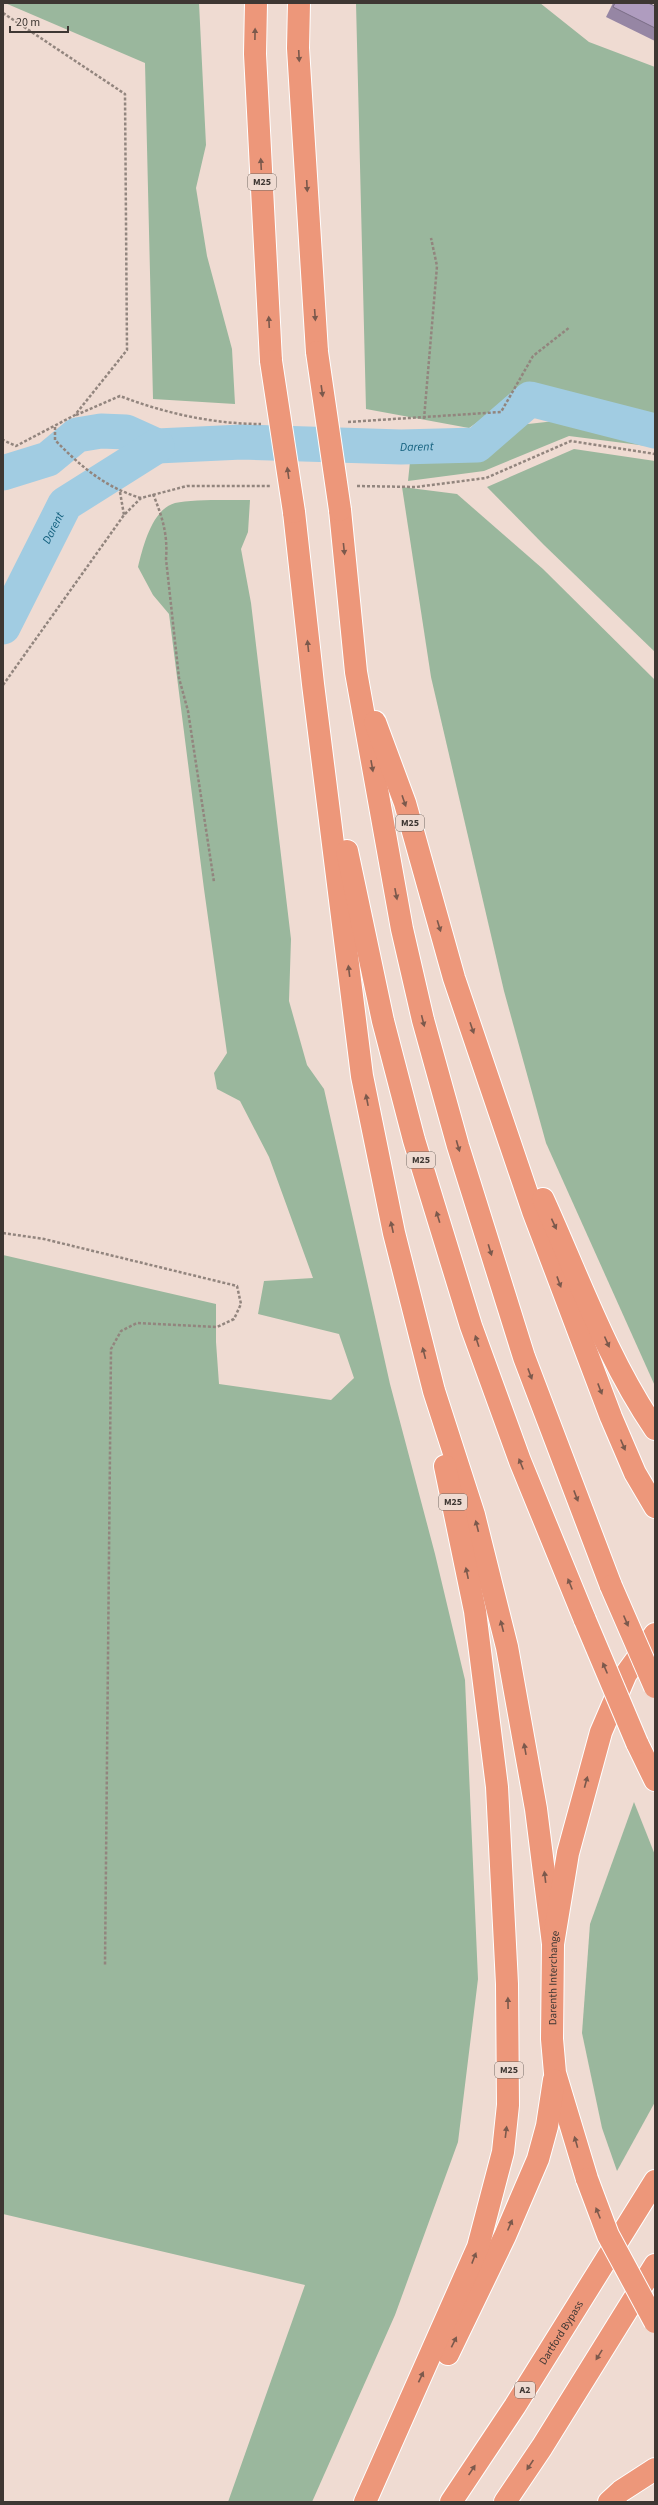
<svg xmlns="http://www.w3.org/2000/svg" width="658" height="2505" viewBox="0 0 658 2505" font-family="'Source Sans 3',sans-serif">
	<rect width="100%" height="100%" fill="#efdbd2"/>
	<g fill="#9ab79d">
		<path d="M5 3H199L206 145 196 188 207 256 232 349 235 404 153 399 145 63Z"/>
		<path d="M356 3H540L589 42 655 67V422L632 412 531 385 469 428 366 409Z"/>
		<path d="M573 419 653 437 655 447 569 436 484 471 408 481 411 452 477 454 519 425Z"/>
		<path d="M574 449 655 461V652L544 545 487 487Z"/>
		<path d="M402 487 457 494 543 569 655 680V1386L546 1143 504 991 431 677Z"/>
		<path d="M250 500 248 532 241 549 251 603 291 939 289 1001 307 1065 324 1089 390 1384 435 1554 465 1680 478 1979 458 2142 395 2315 312 2502H228L305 2285 3 2214V1255L216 1304V1342L219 1384 331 1400 354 1378 339 1334 258 1314 264 1281 313 1278 269 1157 240 1101 217 1089 214 1073 227 1053 204 889 169 614 153 595 138 567C143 547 152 509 175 503 191 499 231 500 250 500Z"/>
		<path d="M634 1802 655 1855V2102L617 2171 602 2128 582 2033 590 1924Z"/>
	</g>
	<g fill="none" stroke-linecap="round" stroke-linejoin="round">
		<g stroke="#a1cce2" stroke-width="35">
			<path id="s1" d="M3 473 48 459 77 435 101 431 126 432 157 446 242 442 401 447 477 445 530 399 655 431"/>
			<path id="s2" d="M3 627 65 504 157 446"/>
		</g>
		<defs>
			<g id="highway">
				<path d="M256 3 255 54 271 361"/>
				<path d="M299 3 298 48 317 352"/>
				<path d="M340 510 356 672 402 929 423 1020 458 1146 524 1357 611 1586"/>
				<path d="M294 512 313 684 362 1076 394 1233 434 1391 474 1515 507 1647 536 1809 553 1944"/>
				<path d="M375 722 405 803 454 978 533 1211 611 1417 635 1473 655 1507"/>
				<path d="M347 851 383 1021 414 1140 471 1326 520 1461 585 1620"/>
				<path d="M543 1199C578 1276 607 1359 655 1429"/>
				<path d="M637 1743 655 1780"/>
				<path id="s3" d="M587 2179 555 2073 552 2039 553 1944 568 1853 601 1732 626 1674 655 1634"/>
				<path d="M448 2354 505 2236 538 2159 547 2126 554 2080"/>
				<path d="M365 2502 478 2247 503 2152 508 2105 507 1984 497 1787 475 1611 445 1466"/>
				<path id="s4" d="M451 2502 515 2406 655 2181"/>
				<path d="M505 2502 542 2447 655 2265"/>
				<path d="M609 2502 621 2491 655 2469"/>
			</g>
		</defs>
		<use href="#highway" stroke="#fff" stroke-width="24"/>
		<g stroke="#92857e" stroke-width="2.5" stroke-dasharray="3 2" stroke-linecap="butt">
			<path d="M3 13 125 94 127 350 75 415 16 446 3 440"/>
			<path d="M76 415 120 396C164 413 213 424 261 424"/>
			<path d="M424 419 437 266 431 238"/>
			<path d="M348 422 501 412 533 356 570 327"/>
			<path d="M55 427V440C80 466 106 488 141 498"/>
			<path d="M357 486 416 487 486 478 571 441 655 454"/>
			<path d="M120 492 124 515"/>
			<path d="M153 494C162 516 168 534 166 559L179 678 188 711 214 882"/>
			<path d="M3 685 124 515 141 498 187 486H270"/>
			<path d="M3 1233 44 1239 237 1286 241 1304 234 1319 217 1327 137 1323 121 1331 111 1349 105 1965"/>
		</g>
		<use href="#highway" stroke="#ed977a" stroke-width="22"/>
		<defs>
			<g id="highway-bridge">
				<path d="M317 352 340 510"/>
				<path d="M271 361 294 512"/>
				<path d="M611 1586 655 1687"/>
				<path d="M585 1620 637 1743"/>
				<path d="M587 2179 608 2235 655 2322"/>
			</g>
		</defs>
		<use href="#highway-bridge" stroke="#fff" stroke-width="24" stroke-linecap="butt"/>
		<use href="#highway-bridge" stroke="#ed977a" stroke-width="22"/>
	</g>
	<path fill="#9686a4" d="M613 3H648L655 6V41L606 17Z"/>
	<path fill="#af9cbf" stroke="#7a6d86" d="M615 3H648L655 6V28L613 7Z"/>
	<defs><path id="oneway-solid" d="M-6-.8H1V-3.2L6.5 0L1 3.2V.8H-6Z"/></defs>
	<g fill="#7b594c">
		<use href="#oneway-solid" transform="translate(255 34) rotate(-89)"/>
		<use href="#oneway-solid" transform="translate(299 56) rotate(87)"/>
		<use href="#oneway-solid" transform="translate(261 164) rotate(-93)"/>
		<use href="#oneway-solid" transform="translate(307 186) rotate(87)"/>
		<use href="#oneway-solid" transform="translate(315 315) rotate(86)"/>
		<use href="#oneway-solid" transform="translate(269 322) rotate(-93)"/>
		<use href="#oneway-solid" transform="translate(322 391) rotate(82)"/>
		<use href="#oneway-solid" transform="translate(288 473) rotate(-98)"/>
		<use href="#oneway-solid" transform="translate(344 549) rotate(84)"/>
		<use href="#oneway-solid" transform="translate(308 646) rotate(-96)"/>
		<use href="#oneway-solid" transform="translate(372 766) rotate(80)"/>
		<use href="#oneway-solid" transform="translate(404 801) rotate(71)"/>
		<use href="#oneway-solid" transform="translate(396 894) rotate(79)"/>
		<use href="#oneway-solid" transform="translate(439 926) rotate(73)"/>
		<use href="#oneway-solid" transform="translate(349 971) rotate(-97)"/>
		<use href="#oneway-solid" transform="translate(423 1021) rotate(76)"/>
		<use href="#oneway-solid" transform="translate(472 1028) rotate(71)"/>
		<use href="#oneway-solid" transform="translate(367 1100) rotate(-101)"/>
		<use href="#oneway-solid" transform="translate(458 1146) rotate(74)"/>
		<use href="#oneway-solid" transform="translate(438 1217) rotate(-107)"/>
		<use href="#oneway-solid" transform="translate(554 1224) rotate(65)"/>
		<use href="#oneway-solid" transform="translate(392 1227) rotate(-102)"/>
		<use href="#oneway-solid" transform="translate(490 1250) rotate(73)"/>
		<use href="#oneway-solid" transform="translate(559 1282) rotate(70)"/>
		<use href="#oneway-solid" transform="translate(477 1341) rotate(-108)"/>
		<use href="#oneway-solid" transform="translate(607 1342) rotate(66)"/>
		<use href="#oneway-solid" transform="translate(424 1353) rotate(-104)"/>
		<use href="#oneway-solid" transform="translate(530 1374) rotate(70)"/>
		<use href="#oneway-solid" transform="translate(600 1389) rotate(69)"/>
		<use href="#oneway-solid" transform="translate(623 1445) rotate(67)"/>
		<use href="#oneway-solid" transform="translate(521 1464) rotate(-112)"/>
		<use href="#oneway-solid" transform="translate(576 1496) rotate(69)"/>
		<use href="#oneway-solid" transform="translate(477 1526) rotate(-104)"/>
		<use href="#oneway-solid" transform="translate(467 1573) rotate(-102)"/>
		<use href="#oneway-solid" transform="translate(570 1584) rotate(-112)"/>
		<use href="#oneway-solid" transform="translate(626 1621) rotate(67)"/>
		<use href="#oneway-solid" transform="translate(502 1626) rotate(-104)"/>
		<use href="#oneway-solid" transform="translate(605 1668) rotate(-113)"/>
		<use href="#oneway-solid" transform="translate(525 1749) rotate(-100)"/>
		<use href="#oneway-solid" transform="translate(586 1782) rotate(-75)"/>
		<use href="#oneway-solid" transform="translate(545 1877) rotate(-97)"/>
		<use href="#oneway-solid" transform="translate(508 2003) rotate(-91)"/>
		<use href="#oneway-solid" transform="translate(506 2132) rotate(-83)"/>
		<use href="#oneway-solid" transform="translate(576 2142) rotate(-106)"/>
		<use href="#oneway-solid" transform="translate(598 2213) rotate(-112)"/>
		<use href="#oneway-solid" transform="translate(510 2225) rotate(-67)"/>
		<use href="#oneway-solid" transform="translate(474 2258) rotate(-69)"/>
		<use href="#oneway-solid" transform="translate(454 2342) rotate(-64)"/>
		<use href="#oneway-solid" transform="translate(599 2355) rotate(122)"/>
		<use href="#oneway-solid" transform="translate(421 2377) rotate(-65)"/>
		<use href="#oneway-solid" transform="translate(530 2465) rotate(124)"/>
		<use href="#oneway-solid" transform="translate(472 2470) rotate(-56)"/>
	</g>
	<g text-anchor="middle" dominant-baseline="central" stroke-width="3" stroke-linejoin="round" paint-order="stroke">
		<g fill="#efdbd2" stroke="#736863" stroke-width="1">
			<rect x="248" y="174" width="28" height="16" rx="3"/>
			<rect x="396" y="815" width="28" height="16" rx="3"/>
			<rect x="407" y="1152" width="28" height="16" rx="3"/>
			<rect x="439" y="1494" width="28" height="16" rx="3"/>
			<rect x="495" y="2062" width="28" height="16" rx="3"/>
			<rect x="515" y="2382" width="20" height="16" rx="3"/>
		</g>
		<g font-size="10" font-weight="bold" fill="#3e3733">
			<text x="262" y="182">M25</text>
			<text x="410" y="823">M25</text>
			<text x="421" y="1160">M25</text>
			<text x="453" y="1502">M25</text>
			<text x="509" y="2070">M25</text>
			<text x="525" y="2390">A2</text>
		</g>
		<g font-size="11" fill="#3e3733" stroke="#efdbd2">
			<text stroke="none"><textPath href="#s3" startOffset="206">Darenth Interchange</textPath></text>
			<text stroke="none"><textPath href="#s4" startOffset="202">Dartford Bypass</textPath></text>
		</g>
		<g font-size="12" font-style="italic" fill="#125f7d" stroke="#efdbd2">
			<text stroke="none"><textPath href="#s1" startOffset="428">Darent</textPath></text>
			<text stroke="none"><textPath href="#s2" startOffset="111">Darent</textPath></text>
		</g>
	</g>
	<rect width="658" height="2505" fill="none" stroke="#3e3733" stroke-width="8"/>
	<path d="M10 26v6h58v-6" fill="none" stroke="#3e3733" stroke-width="2"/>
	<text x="16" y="26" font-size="12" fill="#3e3733" stroke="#efdbd2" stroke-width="3" paint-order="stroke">20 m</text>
</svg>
